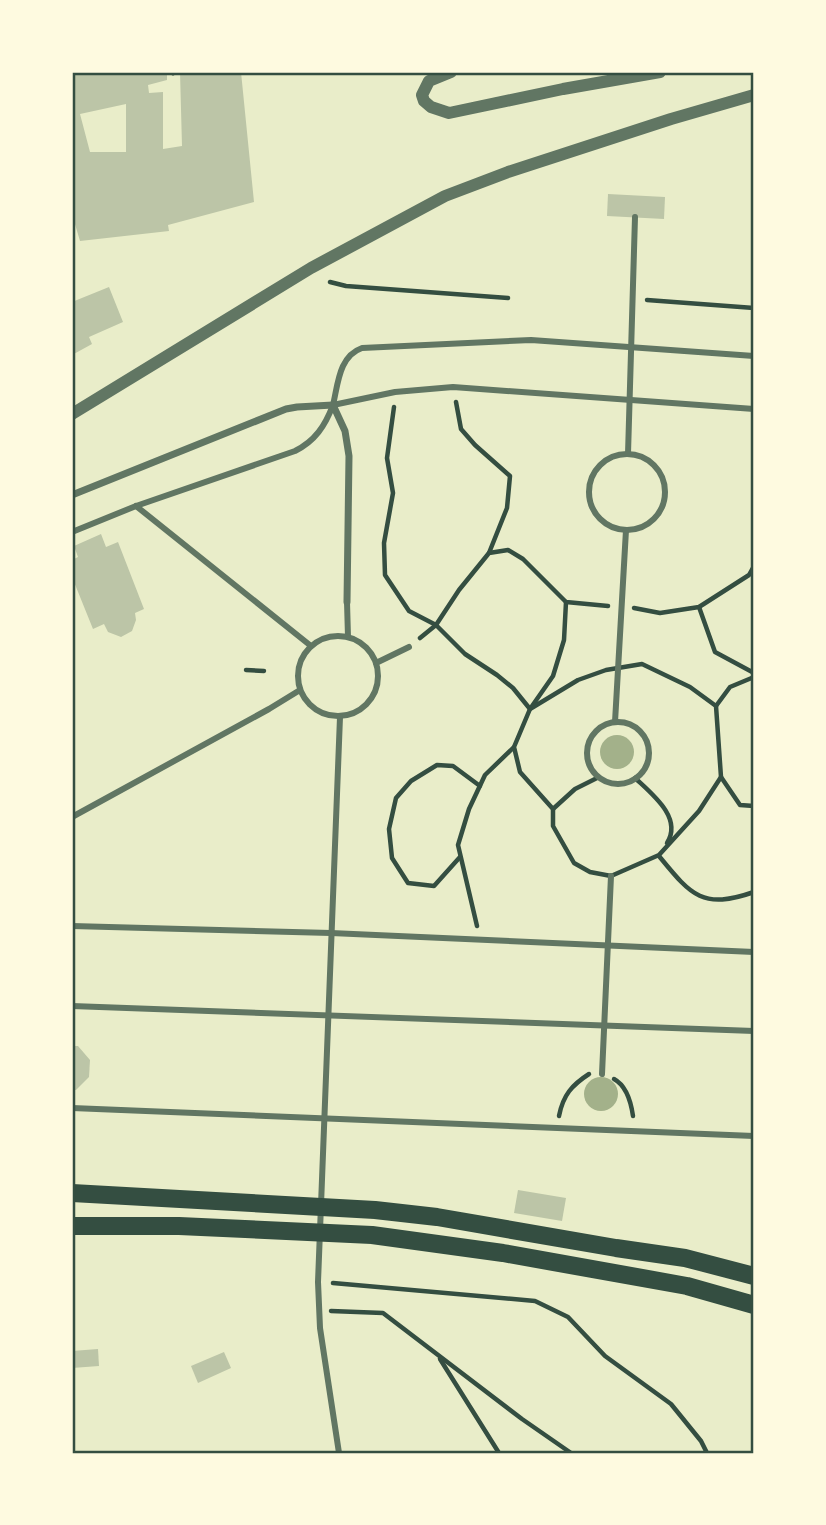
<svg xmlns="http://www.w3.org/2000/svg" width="826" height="1525" viewBox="0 0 826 1525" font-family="'Sofia Sans Condensed',sans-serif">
	<rect width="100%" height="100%" fill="#e9edc9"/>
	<g fill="#a3b18a">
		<circle cx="617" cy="752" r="17"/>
		<circle cx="601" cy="1094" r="17"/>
	</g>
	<g fill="#bcc5a7" fill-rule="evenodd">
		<path d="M72 72H167V80L148 85 149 93 163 92V149L182 146 180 72H241L254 202 168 225 169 231 80 241 72 214ZM126 104V152H90L80 114Z"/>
		<path d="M608 194 665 197 664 219 607 216Z"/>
		<path d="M109 287 123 322 89 337 92 344 72 355V302Z"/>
		<path d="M101 534 106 547 118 542 144 609 135 613 136 620 132 631 121 637 108 632 104 624 93 629 72 577V560L78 557 74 546Z"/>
		<path d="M72 1046H78L90 1060 89 1077 76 1090H72Z"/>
		<path d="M518 1190 566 1198 562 1221 514 1213Z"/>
		<path d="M98 1349 99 1366 72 1368V1351Z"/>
		<path d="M224 1352 231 1368 198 1383 191 1366Z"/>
	</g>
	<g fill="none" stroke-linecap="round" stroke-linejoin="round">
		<g stroke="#344e41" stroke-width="4.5">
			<path d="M330 282 346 286 508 298"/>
			<path d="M647 300 754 308"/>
			<path d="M456 402 461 429 475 445 510 476 507 508 489 553"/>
			<path d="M394 407 387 458 393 493 384 543 385 575 409 611 436 625 465 654 497 675 513 688 530 709 553 676 564 640 566 602"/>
			<path d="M699 607 715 652 754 673"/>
			<path d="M634 608 660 613 699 607 749 575 754 566"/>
			<path d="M420 638 436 625 459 590 489 553 508 550 523 559 566 602 608 606"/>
			<path d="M642 664 690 687 716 706 721 777 699 811 659 855 611 876 590 872 574 863 553 826V809L520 772 514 747 530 709 578 680 606 670Z"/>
			<path d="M246 670 264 671"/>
			<path d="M716 706 730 687 754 677"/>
			<path d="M721 777 740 805 754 806"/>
			<path d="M635 778C652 794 683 818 667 843"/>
			<path d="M553 809 575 789 599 777"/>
			<path d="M659 856C691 895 702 910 754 892"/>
			<path d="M460 857 434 886 408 883 392 858 389 829 396 798 411 781 437 765 453 766 480 786"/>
			<path d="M477 926 458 845 469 809 485 775 513 748"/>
			<path d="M614 1079C627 1086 631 1102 633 1116"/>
			<path d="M559 1116C563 1095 572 1085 589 1074"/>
			<path d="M333 1283 535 1301 568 1317 605 1356 671 1404 701 1441 707 1453"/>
			<path d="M331 1311 383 1313 522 1419 571 1453"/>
			<path d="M440 1359 499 1453"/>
		</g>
		<path stroke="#617663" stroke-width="5" d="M172 72 173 73"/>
		<g stroke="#617663" stroke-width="6">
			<path d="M333 405C338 384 339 356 362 348L531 340 754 356"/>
			<path d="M628 454 635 217"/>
			<circle cx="627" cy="492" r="38"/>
			<path d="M136 506 311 646"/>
			<path d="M72 532 136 506 295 451C315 441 325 426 333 405L395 392 453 387 754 409"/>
			<path d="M347 602 348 637"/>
			<circle cx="338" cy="676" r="40"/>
			<path d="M376 663 409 647"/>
			<path d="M615 722 626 530"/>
			<circle cx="618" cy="753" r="31"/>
			<path d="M72 817 269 709 300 690"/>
			<path d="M72 926 331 933 754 952"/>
			<path d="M72 1006 754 1031"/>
			<path d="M602 1074 611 876"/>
			<path d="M72 1108 754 1136"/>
			<path d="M339 1453 320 1328 318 1282 340 717"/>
		</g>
		<path stroke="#617663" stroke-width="7" d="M72 495 286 409 297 407 333 405 345 431 349 456 347 602"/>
		<g stroke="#617663" stroke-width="12">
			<path d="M451 72 429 81 422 95 424 101 431 107 449 113 563 89 660 72"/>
			<path d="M72 414 311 268 445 196 508 172 671 119 754 95"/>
		</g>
		<g stroke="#344e41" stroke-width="18">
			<path d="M72 1193 375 1210 437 1217 616 1248 685 1258 754 1276"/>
			<path d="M72 1226H179L372 1235 503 1253 687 1286 754 1305"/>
		</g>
	</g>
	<rect width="826" height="1525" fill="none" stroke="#fefae0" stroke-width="147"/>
	<rect x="74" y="74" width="678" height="1378" fill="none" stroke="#344e41" stroke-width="2.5"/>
</svg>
